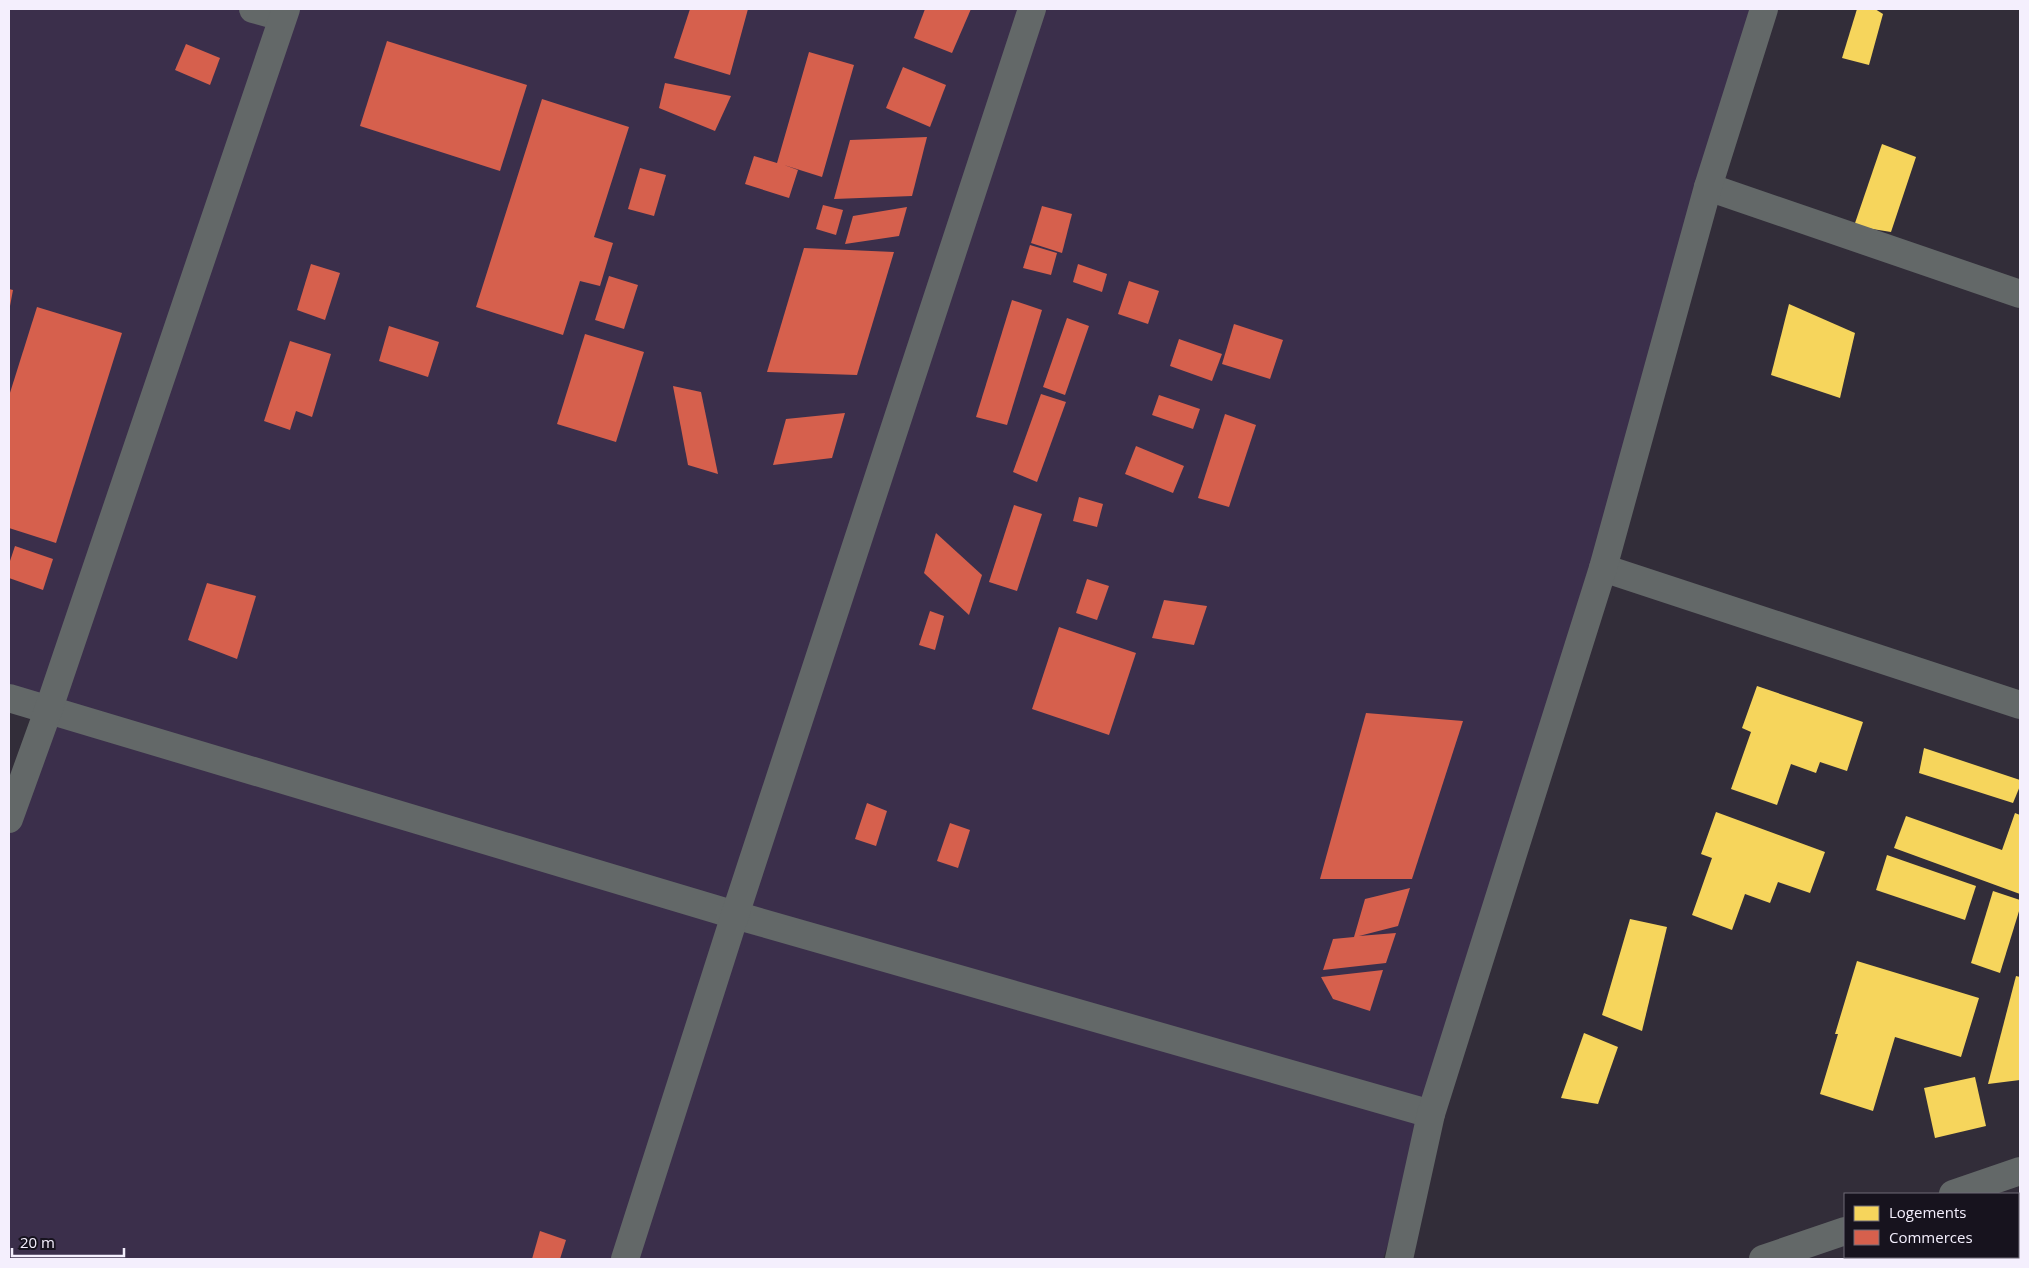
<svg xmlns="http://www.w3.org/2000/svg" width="2029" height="1268" viewBox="0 0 2029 1268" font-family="'Open Sans',sans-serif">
	<rect width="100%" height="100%" fill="#322d39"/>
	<path fill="#3b2f4b" d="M9 9H1764L1431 1114 1383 1259H9V819L48 711 9 698Z"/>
	<g fill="#f6d55c">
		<path d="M1857 9H1875L1883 14 1869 65 1842 58Z"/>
		<path d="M1882 144 1916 157 1891 232 1854 226Z"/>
		<path d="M1789 304 1855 333 1840 398 1771 375Z"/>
		<path d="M1757 686 1863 722 1847 771 1820 762 1816 773 1791 764 1777 805 1731 789 1751 732 1742 728Z"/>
		<path d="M1924 748 2020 780V786L2013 803 1919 773Z"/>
		<path d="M1716 812 1825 852 1810 893 1778 882 1770 903 1745 894 1732 930 1692 915 1712 858 1701 854Z"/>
		<path d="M2015 813 2020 815V894L1894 848 1906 816 2002 850Z"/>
		<path d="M1887 855 1976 886 1965 920 1876 890Z"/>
		<path d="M1993 891 2020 900V908L2000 973 1971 963Z"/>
		<path d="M1630 919 1667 927 1642 1031 1602 1015Z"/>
		<path d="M1857 961 1979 998 1961 1057 1895 1037 1873 1111 1820 1094 1838 1034H1835Z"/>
		<path d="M2016 976 2020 977V1080L1988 1084Z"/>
		<path d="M1584 1033 1618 1047 1598 1104 1561 1098Z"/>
		<path d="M1975 1077 1986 1126 1935 1138 1924 1088Z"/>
	</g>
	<g fill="#d6604d">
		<path d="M690 9H748L730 75 674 58Z"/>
		<path d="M925 9H971L952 53 914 38Z"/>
		<path d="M387 41 527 85 500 171 360 126Z"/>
		<path d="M186 44 220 58 210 85 175 70Z"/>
		<path d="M809 52 854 65 822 177 784 165 798 170 789 198 745 184 754 156 777 163Z"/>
		<path d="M903 67 946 85 930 127 886 108Z"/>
		<path d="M665 83 731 96 715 131 659 108Z"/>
		<path d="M542 99 629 127 594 237 613 243 600 286 580 281 563 335 476 307Z"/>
		<path d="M927 137 912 196 834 199 850 140Z"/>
		<path d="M640 168 666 175 654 216 628 209Z"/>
		<path d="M823 205 843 210 836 235 816 229Z"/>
		<path d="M1042 206 1072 214 1062 253 1031 243Z"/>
		<path d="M907 207 899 236 845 244 853 216Z"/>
		<path d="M1030 245 1057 253 1051 275 1023 268Z"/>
		<path d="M804 248 894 252 857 375 767 372Z"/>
		<path d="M311 264 340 273 325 320 297 310Z"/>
		<path d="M1078 264 1107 274 1102 292 1073 282Z"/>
		<path d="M609 276 638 285 624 329 595 320Z"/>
		<path d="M1129 281 1159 291 1148 324 1118 314Z"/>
		<path d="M9 289 13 290 10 306H9Z"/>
		<path d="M1012 300 1042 310 1007 425 976 417Z"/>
		<path d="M37 307 122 333 56 543 9 528V396Z"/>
		<path d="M1067 318 1089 326 1065 395 1043 387Z"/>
		<path d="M1234 324 1283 340 1270 379 1222 364Z"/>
		<path d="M389 326 439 342 428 377 379 361Z"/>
		<path d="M585 334 644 352 616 442 557 424Z"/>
		<path d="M1179 339 1222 354 1212 381 1170 366Z"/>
		<path d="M290 341 331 354 312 417 296 411 290 430 264 421Z"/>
		<path d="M673 386 701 392 718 474 688 465Z"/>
		<path d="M1041 394 1066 402 1037 482 1013 472Z"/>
		<path d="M1159 395 1200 409 1193 429 1152 415Z"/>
		<path d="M845 413 832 458 773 465 786 419Z"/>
		<path d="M1225 414 1256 425 1229 507 1198 498Z"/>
		<path d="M1136 446 1184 466 1173 493 1125 474Z"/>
		<path d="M1079 497 1103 504 1097 527 1073 521Z"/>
		<path d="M1014 505 1042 514 1017 591 989 582Z"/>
		<path d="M936 533 982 575 969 615 924 573Z"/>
		<path d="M15 546 53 559 43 590 9 578V564Z"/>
		<path d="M1087 579 1109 586 1097 620 1076 613Z"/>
		<path d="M207 583 256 596 237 659 188 640Z"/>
		<path d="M1164 600 1207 606 1194 645 1152 638Z"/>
		<path d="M930 611 944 616 935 650 919 645Z"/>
		<path d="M1059 627 1136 653 1109 735 1032 709Z"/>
		<path d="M1366 713 1463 721 1412 879H1320Z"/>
		<path d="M867 803 887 811 876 846 855 839Z"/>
		<path d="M950 823 970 830 958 868 937 861Z"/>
		<path d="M1410 888 1398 926 1359 936 1396 933 1386 963 1323 970 1333 939 1354 937 1365 899Z"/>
		<path d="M1383 970 1370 1011 1333 999 1321 977Z"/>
		<path d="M540 1231 566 1240 560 1259H532Z"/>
	</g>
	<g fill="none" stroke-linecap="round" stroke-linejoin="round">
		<g stroke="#636868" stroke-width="28">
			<path d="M253 9 282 17"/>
			<path d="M1708 187 2020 294"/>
			<path d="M1603 568 2020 705"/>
			<path d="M9 698 735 915 1431 1114"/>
			<path d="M9 819 48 711 286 9"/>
			<path d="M1953 1194 2020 1171"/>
			<path d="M625 1259 735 915 1032 9"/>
			<path d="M1399 1259 1431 1114 1603 568 1708 187 1764 9"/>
			<path d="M1763 1259 1845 1231"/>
		</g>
	</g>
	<rect width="2029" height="1268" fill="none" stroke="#f4effd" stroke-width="20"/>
	<rect x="1844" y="1193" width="175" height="65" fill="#17131e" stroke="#6f6b77"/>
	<rect x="1854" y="1206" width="25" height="15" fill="#f6d55c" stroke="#6f6b77"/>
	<text x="1889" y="1218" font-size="15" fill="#f4effd">Logements</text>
	<rect x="1854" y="1230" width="25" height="15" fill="#d6604d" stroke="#6f6b77"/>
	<text x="1889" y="1243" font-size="15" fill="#f4effd">Commerces</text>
	<path d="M12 1248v8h112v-8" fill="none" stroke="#f4effd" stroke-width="2.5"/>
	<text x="20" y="1248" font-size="15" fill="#f4effd" stroke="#17131e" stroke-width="4" paint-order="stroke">20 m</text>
</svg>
